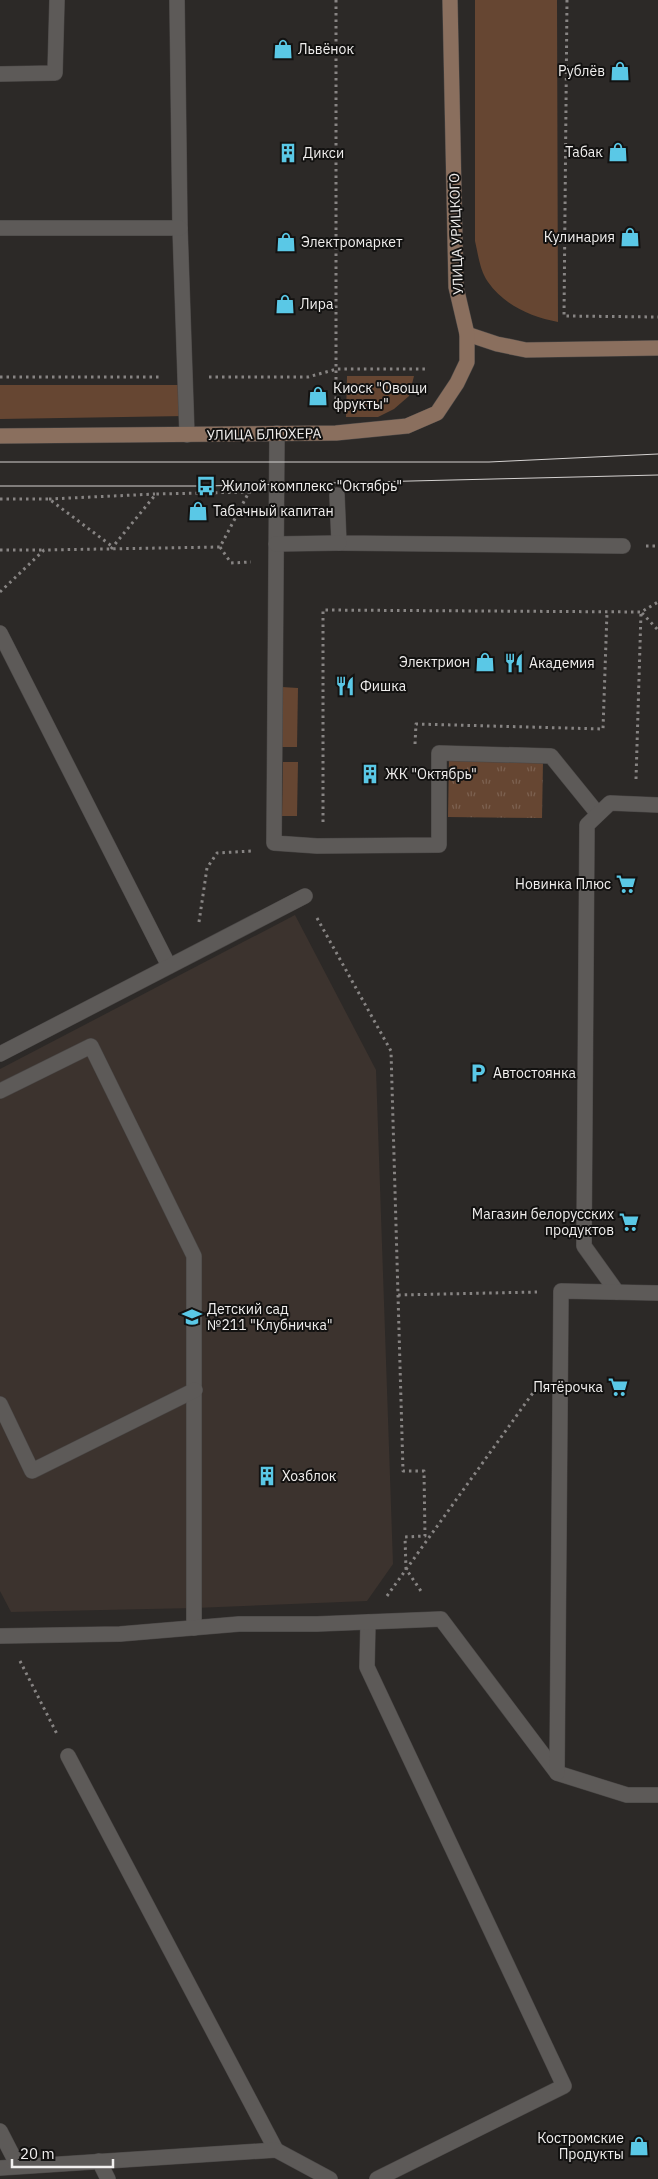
<svg xmlns="http://www.w3.org/2000/svg" width="658" height="2179" viewBox="0 0 658 2179" font-family="'IBM Plex Sans',sans-serif">
	<defs>
		<pattern id="park-tufts" width="24" height="20" patternUnits="userSpaceOnUse" patternTransform="scale(1.25)"><rect width="24" height="20" fill="#664632"/><path d="M3 7l-1-3M5 7V3M7 7l1-3M15 17l-1-3M17 17v-4M19 17l1-3" fill="none" stroke="#7c6150"/></pattern>
	</defs>
	<rect width="100%" height="100%" fill="#2c2927"/>
	<path fill="#3c332e" d="M295 915 376 1070 393 1564 367 1601 195 1608 11 1612 0 1591V1069Z"/>
	<g fill="#664632">
		<path d="M475 0H557L558 322C531 317 504 305 488 282 480 271 478 254 475 241Z"/>
		<path d="M347 376H414L409 396 394 409 378 417H346Z"/>
		<path d="M0 385H186V416L0 419Z"/>
		<path d="M282 687 298 688 297 747H281Z"/>
		<path d="M283 762H298L297 816H282Z"/>
	</g>
	<path fill="url(#park-tufts)" d="M449 760 543 761 542 818 448 817Z"/>
	<g fill="none" stroke-linecap="round" stroke-linejoin="round">
		<defs>
			<g id="lane">
				<path d="M177 0 180 228 187 435"/>
				<path d="M0 74 55 73 57 0"/>
				<path d="M0 228H180"/>
				<path d="M277 433 274 843 317 846 439 845V753L551 756 598 814"/>
				<path d="M337 495 339 543 623 546"/>
				<path d="M276 544 339 543"/>
				<path d="M0 633 169 966"/>
				<path d="M0 1054 305 896"/>
				<path d="M0 1091 91 1046 194 1256V1628"/>
				<path d="M617 1292 584 1246 587 825 610 803 658 805"/>
				<path d="M0 1404 32 1471 195 1390"/>
				<path d="M368 1622 367 1667 564 2086 377 2179"/>
				<path d="M0 1636 120 1634 239 1624H317L441 1619 557 1773 627 1795H658"/>
				<path d="M68 1756 276 2150"/>
				<path d="M557 1773 561 1291 658 1293"/>
				<path d="M0 2131 18 2166"/>
				<path d="M99 2161 108 2179"/>
				<path d="M0 2168 276 2150 330 2179"/>
			</g>
			<g id="secondary">
				<path d="M467 334 497 344 526 350 658 348"/>
				<path d="M0 436 336 433 407 426 437 413 457 383 467 362V334L456 287 450 0"/>
			</g>
		</defs>
		<use href="#lane" stroke="#494645" stroke-width="16"/>
		<use href="#secondary" stroke="#494645" stroke-width="16"/>
		<g stroke="#878483" stroke-width="3" stroke-dasharray="2.5 4" stroke-linecap="butt">
			<path d="M336 0V409"/>
			<path d="M567 0 564 316 658 317"/>
			<path d="M0 377H161"/>
			<path d="M209 377H308L337 369H425"/>
			<path d="M0 499H49L113 547"/>
			<path d="M49 499 155 494"/>
			<path d="M646 546H658"/>
			<path d="M220 547 231 563 251 562"/>
			<path d="M111 549 156 494 249 492"/>
			<path d="M0 550H43"/>
			<path d="M0 592 44 550 220 547 249 492H251"/>
			<path d="M642 613 658 630"/>
			<path d="M415 744 416 724 603 729 607 612"/>
			<path d="M636 779 641 612"/>
			<path d="M323 822V610L641 612 658 602"/>
			<path d="M317 918 391 1051 398 1295 537 1292"/>
			<path d="M199 922 207 868 217 853 251 851"/>
			<path d="M398 1295 403 1471H424L425 1536 405 1537 406 1569 423 1594"/>
			<path d="M387 1596 535 1390"/>
			<path d="M20 1661 58 1736"/>
		</g>
		<use href="#lane" stroke="#5d5a58" stroke-width="15"/>
		<use href="#secondary" stroke="#8a6f5e" stroke-width="15"/>
		<g stroke="#d4d1d0" stroke-width="1">
			<path d="M0 462H489L658 454"/>
			<path d="M0 486H206L658 475"/>
		</g>
	</g>
	<defs>
		<symbol id="shop-bare" viewBox="-9 -9 18 18"><path d="M-5-2.5h2.3a2.7 3.5 0 0 1 5.4 0H5L5.5 6h-11ZM-1.5-2.5h3a1.5 2.3 0 0 0-3 0Z" fill="#5ac8e6" stroke="#131211" stroke-width="2.5" paint-order="stroke"/></symbol>
		<symbol id="building-bare" viewBox="-9 -9 18 18"><path d="M-4-6H4V6H1V3H-1V6H-4ZM-2.5-4.3h1.7v1.8h-1.7ZM.8-4.3h1.7v1.8H.8ZM-2.5-1h1.7V.8h-1.7ZM.8-1h1.7V.8H.8Z" fill="#5ac8e6" stroke="#131211" stroke-width="2.5" paint-order="stroke"/></symbol>
		<symbol id="bus-bare" viewBox="-9 -9 18 18"><path d="M-5-6H5V4H4V6H2V4H-2V6H-4V4H-5ZM-3.5-4V0h7V-4ZM-3.5 1.2v1.5H-2V1.2ZM2 1.2v1.5H3.5V1.2Z" fill="#5ac8e6" stroke="#131211" stroke-width="2.5" paint-order="stroke"/></symbol>
		<symbol id="restaurant-bare" viewBox="-9 -9 18 18"><path d="M-5-6h1v4h1v-4h1v4h1v-4h1v5L-1.5 .5V6h-2V.5L-5-1ZM5-6V6H3V1.5H1.5Q1.5-4 5-6Z" fill="#5ac8e6" stroke="#131211" stroke-width="2.5" paint-order="stroke"/></symbol>
		<symbol id="supermarket-bare" viewBox="-9 -9 18 18"><path d="M-6-5.5h2.5l.6 2H6L4.5 2H-2.5L-4.4-4H-6ZM-1.5 3.2a1.3 1.3 0 1 0 .1 0ZM3 3.2a1.3 1.3 0 1 0 .1 0Z" fill="#5ac8e6" stroke="#131211" stroke-width="2.5" paint-order="stroke"/></symbol>
		<symbol id="parking-bare" viewBox="-9 -9 18 18"><path d="M-3.5-5.5H1a3.5 3.5 0 0 1 0 7H-1V5.5H-3.5ZM-1-3.4V-.6H.8a1.4 1.4 0 0 0 0-2.8Z" fill="#5ac8e6" stroke="#131211" stroke-width="2.5" paint-order="stroke"/></symbol>
		<symbol id="school-bare" viewBox="-9 -9 18 18"><path d="M0-5L7-2L0 1L-7-2ZM-4 1L0 2.5L4 1V4Q0 6-4 4Z" fill="#5ac8e6" stroke="#131211" stroke-width="2.5" paint-order="stroke"/></symbol>
	</defs>
	<g fill-rule="evenodd">
		<use href="#shop-bare" x="269" y="35" width="28" height="28"/>
		<use href="#shop-bare" x="606" y="57" width="28" height="28"/>
		<use href="#shop-bare" x="604" y="138" width="28" height="28"/>
		<use href="#building-bare" x="274" y="139" width="28" height="28"/>
		<use href="#shop-bare" x="616" y="223" width="28" height="28"/>
		<use href="#shop-bare" x="272" y="228" width="28" height="28"/>
		<use href="#shop-bare" x="271" y="290" width="28" height="28"/>
		<use href="#shop-bare" x="304" y="382" width="28" height="28"/>
		<use href="#bus-bare" x="192" y="472" width="28" height="28"/>
		<use href="#shop-bare" x="184" y="497" width="28" height="28"/>
		<use href="#shop-bare" x="471" y="648" width="28" height="28"/>
		<use href="#restaurant-bare" x="500" y="649" width="28" height="28"/>
		<use href="#restaurant-bare" x="331" y="672" width="28" height="28"/>
		<use href="#building-bare" x="356" y="760" width="28" height="28"/>
		<use href="#supermarket-bare" x="612" y="870" width="28" height="28"/>
		<use href="#parking-bare" x="464" y="1059" width="28" height="28"/>
		<use href="#supermarket-bare" x="615" y="1208" width="28" height="28"/>
		<use href="#school-bare" x="178" y="1303" width="28" height="28"/>
		<use href="#supermarket-bare" x="604" y="1373" width="28" height="28"/>
		<use href="#building-bare" x="253" y="1462" width="28" height="28"/>
		<use href="#shop-bare" x="625" y="2132" width="28" height="28"/>
	</g>
	<g text-anchor="middle" dominant-baseline="central" stroke-width="4" stroke-linejoin="round" paint-order="stroke">
		<g font-size="14" fill="#f1efee" stroke="#131211" text-anchor="start">
			<text x="298" y="49">Львёнок</text>
			<text x="605" y="71" text-anchor="end">Рублёв</text>
			<text x="603" y="152" text-anchor="end">Табак</text>
			<text x="303" y="153">Дикси</text>
			<text x="615" y="237" text-anchor="end">Кулинария</text>
			<text x="301" y="242">Электромаркет</text>
			<text x="300" y="304">Лира</text>
			<text x="333" y="388">Киоск "Овощи<tspan x="333" dy="16">фрукты"</tspan></text>
			<text x="221" y="486">Жилой комплекс "Октябрь"</text>
			<text x="213" y="511">Табачный капитан</text>
			<text x="470" y="662" text-anchor="end">Электрион</text>
			<text x="529" y="663">Академия</text>
			<text x="360" y="686">Фишка</text>
			<text x="385" y="774">ЖК "Октябрь"</text>
			<text x="611" y="884" text-anchor="end">Новинка Плюс</text>
			<text x="493" y="1073">Автостоянка</text>
			<text x="614" y="1214" text-anchor="end">Магазин белорусских<tspan x="614" dy="16">продуктов</tspan></text>
			<text x="207" y="1309">Детский сад<tspan x="207" dy="16">№211 "Клубничка"</tspan></text>
			<text x="603" y="1387" text-anchor="end">Пятёрочка</text>
			<text x="282" y="1476">Хозблок</text>
			<text x="624" y="2138" text-anchor="end">Костромские<tspan x="624" dy="16">Продукты</tspan></text>
		</g>
		<g font-size="14" fill="#f1efee" stroke="#131211">
			<text transform="translate(456 234) rotate(-92)">УЛИЦА УРИЦКОГО</text>
			<text transform="translate(264 434) rotate(-1)">УЛИЦА БЛЮХЕРА</text>
		</g>
	</g>
	<path d="M12 2159v8h101v-8" fill="none" stroke="#f1efee" stroke-width="2.5"/>
	<text x="20" y="2159" font-size="15" fill="#f1efee" stroke="#131211" stroke-width="4" paint-order="stroke">20 m</text>
</svg>
